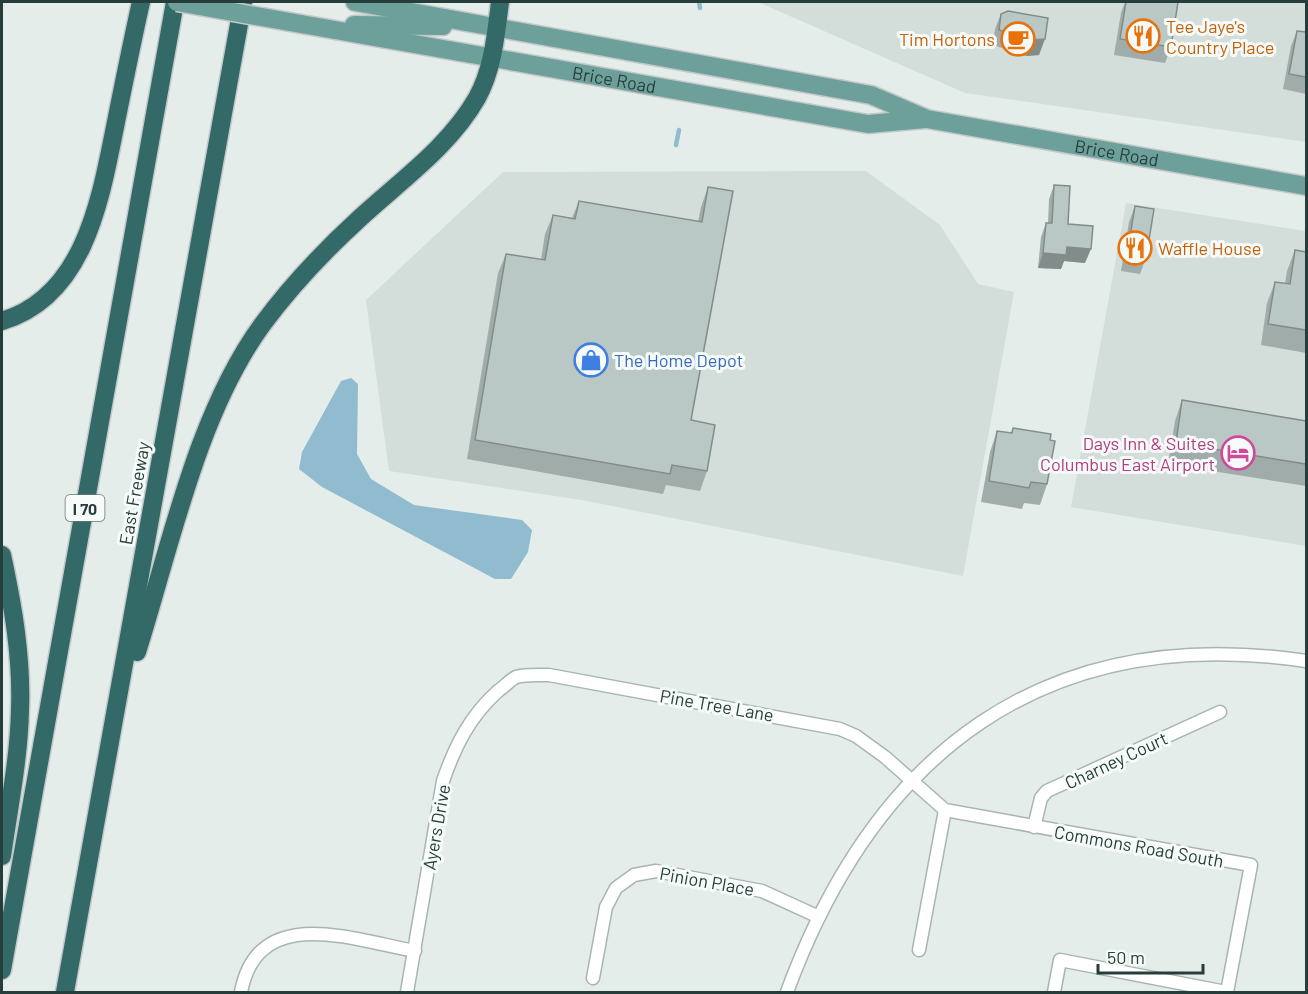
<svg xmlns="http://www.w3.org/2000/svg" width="1308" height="994" viewBox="0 0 1308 994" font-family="Barlow,sans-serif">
	<rect width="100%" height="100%" fill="#e5edeb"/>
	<g fill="#d3ddda">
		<path d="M758 2H1306V142L965 93Z"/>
		<path d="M866 171 940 225 978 284 1014 292 963 576 582 500 389 471 366 300 503 172Z"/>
		<path d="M1126 203 1306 231V546L1071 507Z"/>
	</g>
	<path fill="#91bbce" d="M351 378 358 384 357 454 371 479 414 505 522 520 532 530 528 552 511 579H495L322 487 299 469 302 452 341 381Z"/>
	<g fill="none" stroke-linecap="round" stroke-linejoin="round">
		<g stroke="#91bbce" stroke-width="4.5">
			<path d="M699 2 700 8"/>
			<path d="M676 145 679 130"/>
		</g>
		<defs>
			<g id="street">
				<path d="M1034 827 1041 798 1047 791 1220 712"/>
				<path d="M919 950 945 810"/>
				<path d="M593 978 606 907 616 888 634 875 656 871 762 891 819 917"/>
				<path d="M241 992C258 903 353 940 415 951"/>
				<path d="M407 992 443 781C455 746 470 716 498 691 504 687 510 680 516 677 526 674 538 675 549 675L840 729 856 736 885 757 945 810 1251 865 1227 992"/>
				<path d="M787 992C875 753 1044 622 1306 661"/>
				<path d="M1054 992 1060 960 1226 992"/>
			</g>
			<g id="primary">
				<path id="s1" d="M355 2 871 95 927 119 1306 186"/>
				<path id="s2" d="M301 24 868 124 925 119"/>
				<path d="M354 25 443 26"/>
			</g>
			<g id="highway">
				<path d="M2 321C86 296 101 196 116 122 124 82 132 42 141 2"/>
				<path d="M2 555C13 606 22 657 20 710 19 758 9 807 2 856"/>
				<path d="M137 652C170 548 197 414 262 325 290 287 325 250 360 218 400 181 449 147 477 98 493 69 496 34 500 2"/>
				<path d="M2 970 175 2"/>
				<path d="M65 992 243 2"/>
			</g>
		</defs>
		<use href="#street" stroke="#a8b5b3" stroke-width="15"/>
		<use href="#primary" stroke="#c2c9c8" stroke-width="21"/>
		<use href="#highway" stroke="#c2c9c8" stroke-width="21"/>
		<use href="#street" stroke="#fff" stroke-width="12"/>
		<use href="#primary" stroke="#6da09b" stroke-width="18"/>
		<use href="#highway" stroke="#336966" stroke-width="18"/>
		<defs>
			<path id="primary-bridge" d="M177 2 301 24"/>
		</defs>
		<use href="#primary-bridge" stroke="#c2c9c8" stroke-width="21" stroke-linecap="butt"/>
		<use href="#primary-bridge" stroke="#6da09b" stroke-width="18"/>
	</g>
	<g fill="#a0aca9">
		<path d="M1125 2H1178L1171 47 1165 63 1114 55 1121 13Z"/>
		<path d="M1001 14 1048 18 1039 55 1026 56 993 45 995 29Z"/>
		<path d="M1297 31 1306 32V94L1283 89 1291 46Z"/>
		<path d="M1054 185 1068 224 1085 263 1064 261 1061 269 1038 268 1041 237 1046 223H1048L1049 199Z"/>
		<path d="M708 187 691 420 707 471 700 491 666 485 663 494 467 459 498 273 506 254 541 260 545 234 553 215 572 218 579 201 698 222 701 207Z"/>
		<path d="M1135 206 1146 258 1140 274 1121 271 1129 222Z"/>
		<path d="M1295 250 1306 252V353L1261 345 1267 303 1275 282 1285 284 1287 271Z"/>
		<path d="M1182 400 1306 421V486L1168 464 1175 421Z"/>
		<path d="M1013 428 1050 440 1047 484 1040 505 1024 503 1022 509 981 502 990 452 997 431 1011 433Z"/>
	</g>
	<g fill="#828c8a">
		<path d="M1045 39 1039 55 1026 56 1031 40Z"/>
		<path d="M1067 247 1091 249 1085 263 1064 261 1061 269 1038 268 1043 253Z"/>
	</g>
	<g fill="#bac8c5" stroke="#828c8a" stroke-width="1.5">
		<path d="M1126 2H1178L1171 47 1120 39Z"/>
		<path d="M1008 11 1048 18 1045 39 1031 40 999 30 1001 14Z"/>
		<path d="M1297 31 1306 32V77L1289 74Z"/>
		<path d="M1054 185 1070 186 1068 224 1093 226 1091 249 1067 247 1066 255 1043 253 1046 223H1052Z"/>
		<path d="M708 187 733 191 691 420 715 425 707 471 672 465 670 474 475 440 506 254 545 260 553 215 575 219 579 201 702 222Z"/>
		<path d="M1135 206 1154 209 1146 258 1127 255Z"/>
		<path d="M1295 250 1306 252V330L1268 324 1275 282 1290 284Z"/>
		<path d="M1182 400 1306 421V464L1176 443Z"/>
		<path d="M1013 428 1051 434 1050 440 1055 441 1047 484 1031 482 1029 488 989 481 997 431 1012 433Z"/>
	</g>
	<defs>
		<symbol id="restaurant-ring" viewBox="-11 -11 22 22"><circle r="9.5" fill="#f6faf8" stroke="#e8710a" stroke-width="1.5"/><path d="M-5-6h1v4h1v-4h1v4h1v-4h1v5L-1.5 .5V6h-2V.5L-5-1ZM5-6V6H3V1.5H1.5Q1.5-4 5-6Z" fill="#e8710a"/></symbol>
		<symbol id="cafe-ring" viewBox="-11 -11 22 22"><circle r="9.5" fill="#f6faf8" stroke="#e8710a" stroke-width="1.5"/><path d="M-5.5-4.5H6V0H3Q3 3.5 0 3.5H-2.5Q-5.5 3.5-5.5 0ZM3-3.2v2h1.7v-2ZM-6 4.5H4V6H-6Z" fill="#e8710a"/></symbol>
		<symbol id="shop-ring" viewBox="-11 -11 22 22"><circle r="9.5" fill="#f6faf8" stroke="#3f7fe0" stroke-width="1.5"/><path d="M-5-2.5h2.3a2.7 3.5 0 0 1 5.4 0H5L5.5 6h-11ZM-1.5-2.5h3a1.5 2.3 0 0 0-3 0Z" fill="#3f7fe0"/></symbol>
		<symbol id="hotel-ring" viewBox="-11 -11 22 22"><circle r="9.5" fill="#f6faf8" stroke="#d1479c" stroke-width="1.5"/><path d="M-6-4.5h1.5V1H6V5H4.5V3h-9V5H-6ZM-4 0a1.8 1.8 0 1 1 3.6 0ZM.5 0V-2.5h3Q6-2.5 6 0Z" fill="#d1479c"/></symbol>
	</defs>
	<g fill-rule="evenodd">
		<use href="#restaurant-ring" x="1124" y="17" width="38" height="38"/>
		<use href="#cafe-ring" x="999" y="20" width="38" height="38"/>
		<use href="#restaurant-ring" x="1116" y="229" width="38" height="38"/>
		<use href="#shop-ring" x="572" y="341" width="38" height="38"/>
		<use href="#hotel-ring" x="1219" y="434" width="38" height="38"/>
	</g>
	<g text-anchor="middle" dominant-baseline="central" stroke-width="6" stroke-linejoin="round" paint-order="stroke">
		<rect fill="#f6faf8" stroke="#647674" stroke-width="1.5" x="65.5" y="495" width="39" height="26" rx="4.5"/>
		<g font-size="16" font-weight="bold" fill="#253e3c">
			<text x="85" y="508">I 70</text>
		</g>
		<g font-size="18" fill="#c56008" stroke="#f6faf8" text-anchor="start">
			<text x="1166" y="26">Tee Jaye's<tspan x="1166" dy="21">Country Place</tspan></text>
			<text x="995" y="39" text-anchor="end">Tim Hortons</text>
			<text x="1158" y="248">Waffle House</text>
		</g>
		<g font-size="18" fill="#253e3c" stroke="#f6faf8">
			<text stroke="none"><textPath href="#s2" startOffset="318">Brice Road</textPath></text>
			<text stroke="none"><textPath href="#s1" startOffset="778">Brice Road</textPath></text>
			<text transform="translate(134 493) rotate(-80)">East Freeway</text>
			<text transform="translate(717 705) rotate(10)">Pine Tree Lane</text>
			<text transform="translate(1116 760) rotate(-25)">Charney Court</text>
			<text transform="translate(436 827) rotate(-80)">Ayers Drive</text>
			<text transform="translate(1139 846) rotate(10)">Commons Road South</text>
			<text transform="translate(707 881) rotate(10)">Pinion Place</text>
		</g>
		<g font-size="18" fill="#366cbe" stroke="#f6faf8" text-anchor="start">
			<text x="614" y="360">The Home Depot</text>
		</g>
		<g font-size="18" fill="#b23c85" stroke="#f6faf8" text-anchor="end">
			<text x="1215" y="443">Days Inn &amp; Suites<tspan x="1215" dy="21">Columbus East Airport</tspan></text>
		</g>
	</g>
	<rect width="1308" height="994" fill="none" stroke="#253e3c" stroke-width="6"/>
	<path d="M1098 964v9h105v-9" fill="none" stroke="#253e3c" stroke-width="3"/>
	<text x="1107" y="964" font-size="18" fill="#253e3c" stroke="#f6faf8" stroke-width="4.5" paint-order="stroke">50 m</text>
</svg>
